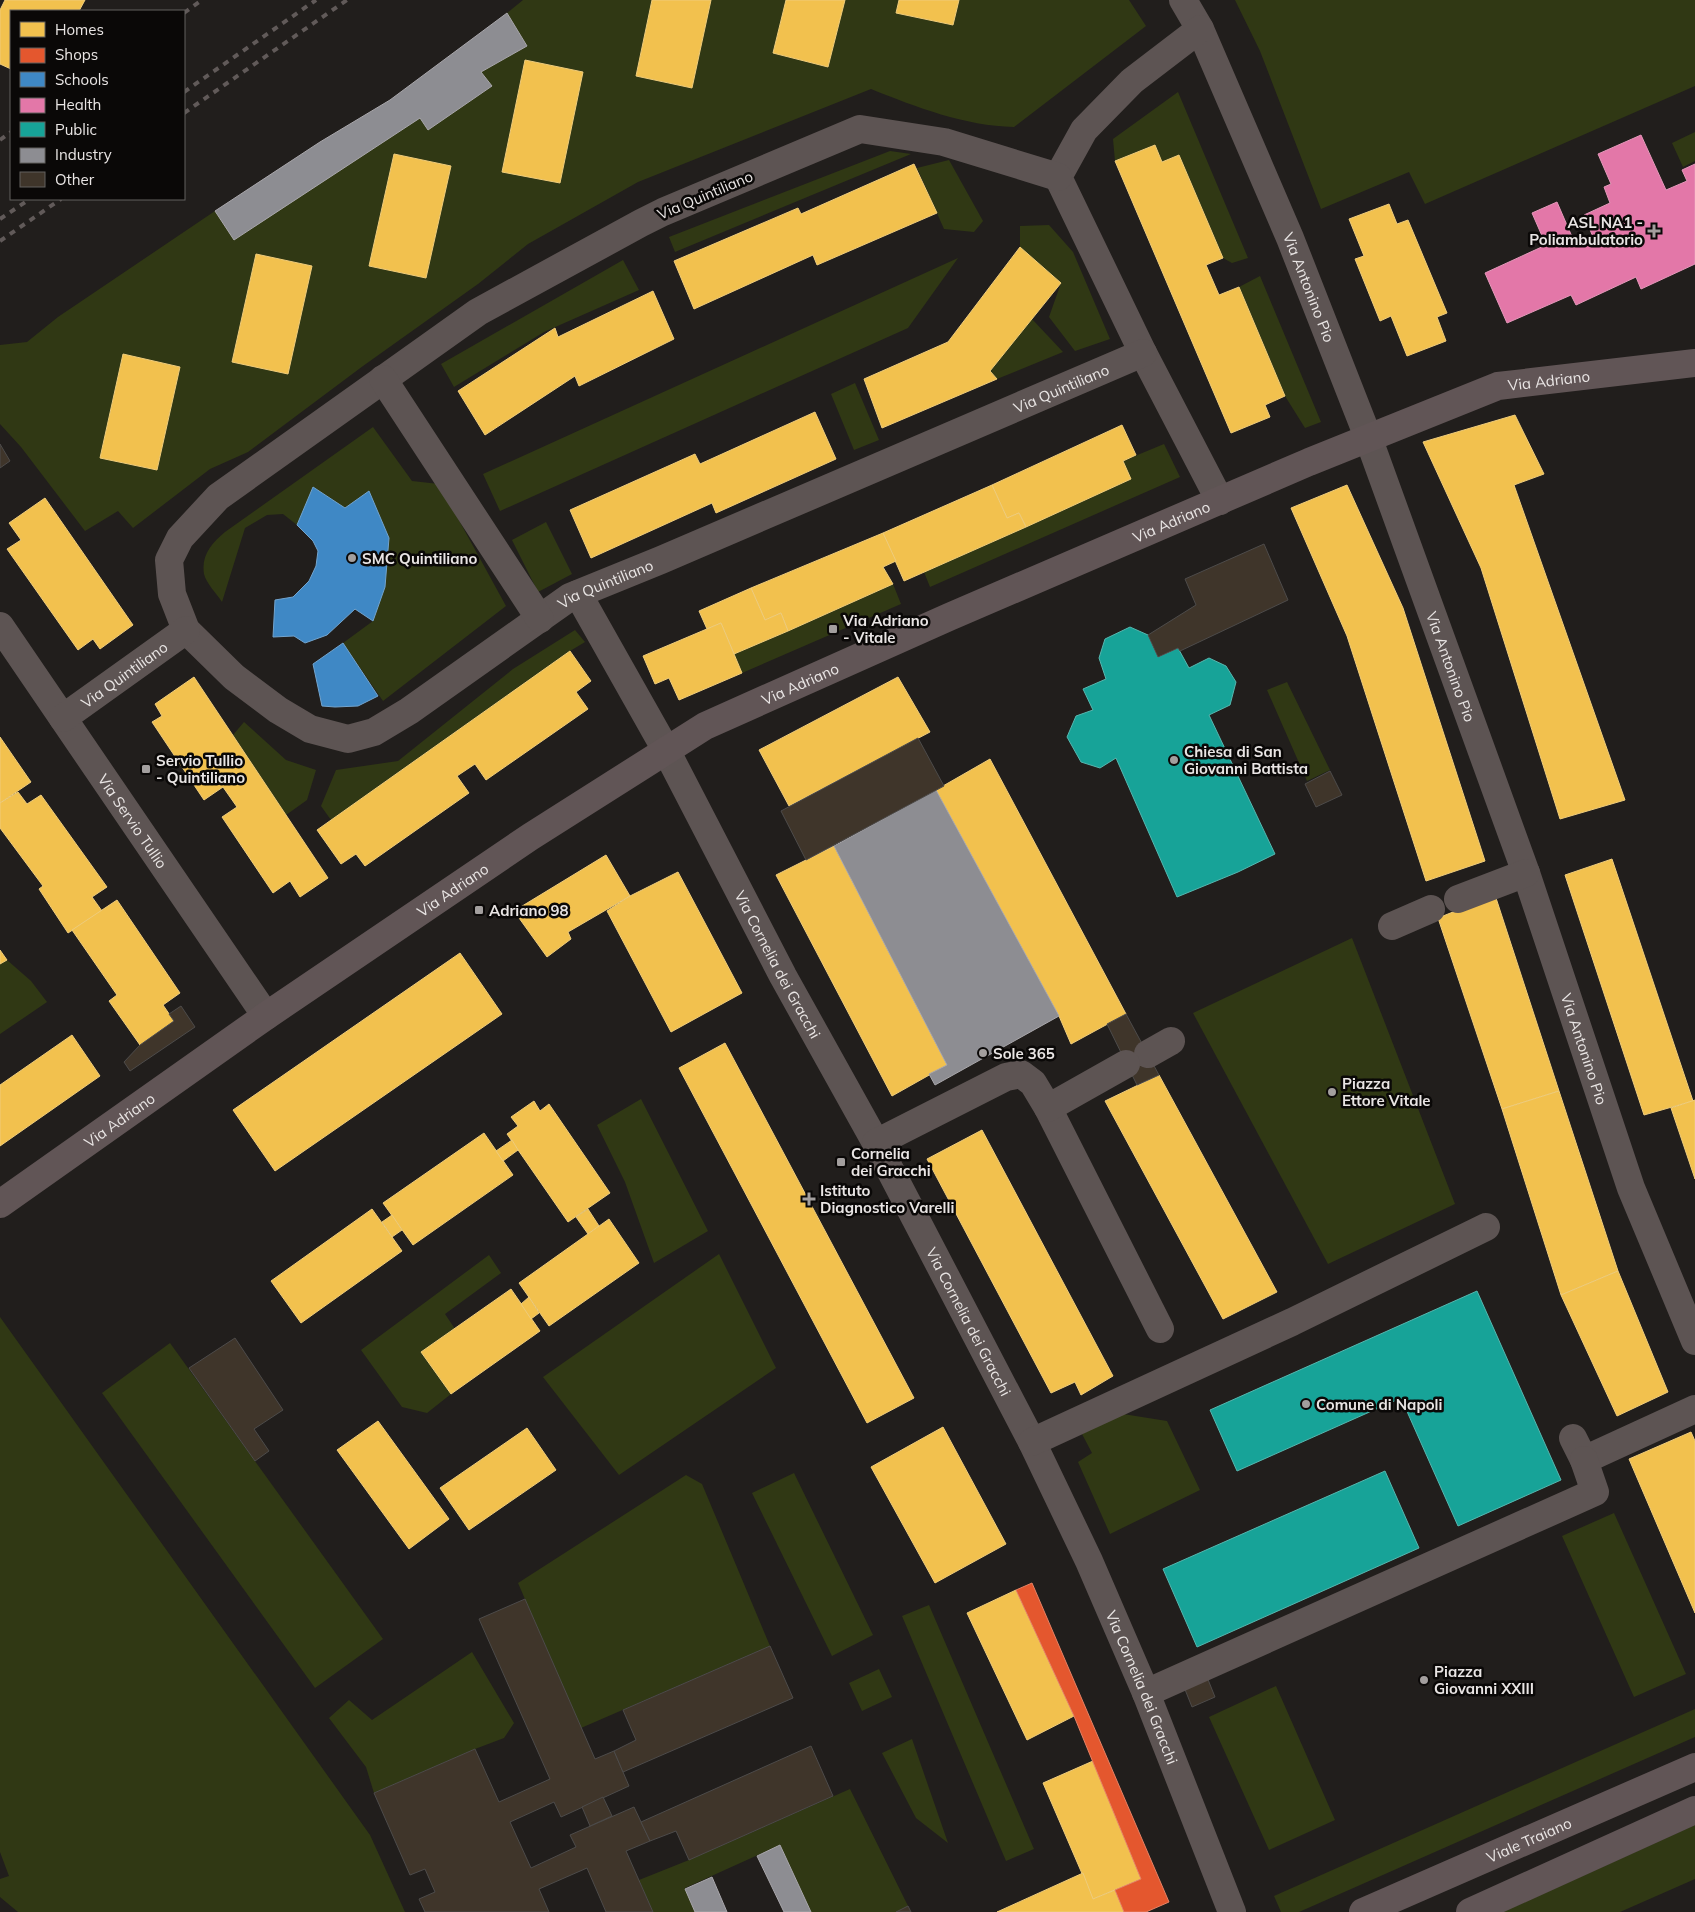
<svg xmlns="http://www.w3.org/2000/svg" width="1695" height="1912" viewBox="0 0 1695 1912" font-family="Mulish,sans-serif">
	<rect width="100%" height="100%" fill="#211e1c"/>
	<g fill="#303814" fill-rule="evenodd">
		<path d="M523 0H652L636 76 692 88 711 0H786L773 53 828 67 845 0H899L896 13 953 25 959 0H1129L1146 26 1014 127C965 126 916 107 871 89L638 182 528 244 478 284 363 366 248 452 210 469 133 528 118 511 85 531 21 447 0 424V345L27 342 58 317 215 211 234 239 420 118 428 129 491 87 481 72 527 46 507 13ZM525 60 583 72 559 183 502 171ZM394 154 451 166 426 278 369 266ZM256 254 312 266 288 374 232 362ZM123 355 180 367 157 470 100 458Z"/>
		<path d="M1235 0H1695V86L1425 204 1409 172 1321 209 1260 51Z"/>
		<path d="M1178 92 1248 258 1232 263 1223 258 1179 155 1162 162 1155 145 1115 161 1113 139Z"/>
		<path d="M1695 132V161L1683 167 1672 143Z"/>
		<path d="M890 151 911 154 675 252 669 237Z"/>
		<path d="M949 160 983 221 974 232 944 229 917 168Z"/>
		<path d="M1049 225 1073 252 1110 339 1075 351 1049 317 1061 283 1020 247V226Z"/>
		<path d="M958 258 908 328 500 511 483 474Z"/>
		<path d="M623 260 639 290 544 332 454 387 441 364Z"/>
		<path d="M1260 276 1321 422 1305 428 1285 396 1239 287Z"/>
		<path d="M1032 319 1063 352 997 379 990 371Z"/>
		<path d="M855 383 879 440 854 450 831 394Z"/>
		<path d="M373 427 412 481 439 484 506 606 383 701 343 643 373 621 385 587 389 538 369 491 345 508 313 487 297 525 283 514 267 515 245 528 222 602C217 594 206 583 204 574 201 555 212 543 225 532Z"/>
		<path d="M1164 444 1180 477 930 587 924 572 1123 461Z"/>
		<path d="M546 522 572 574 538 592 512 540Z"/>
		<path d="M893 584 901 604 742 673 734 654Z"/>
		<path d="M575 630 585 642 570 651 331 820 321 806 336 770 398 761 513 669Z"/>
		<path d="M1287 682 1330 770 1307 781 1267 690Z"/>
		<path d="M244 722 286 760 316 770 307 800 286 815 233 735Z"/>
		<path d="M1352 938 1455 1204 1328 1264 1193 1013Z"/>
		<path d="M7 960 31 981 47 1002 0 1034V964Z"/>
		<path d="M641 1099 708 1231 654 1263 625 1182 597 1125Z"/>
		<path d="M719 1254 776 1368 619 1475 543 1377Z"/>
		<path d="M489 1255 501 1273 445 1314 455 1329 422 1352 451 1394 427 1413 402 1407 361 1350Z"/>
		<path d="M0 1317 370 1835 405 1912H18L0 1897V1879L9 1876 0 1852Z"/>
		<path d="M170 1343 383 1639 315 1688 102 1393Z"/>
		<path d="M1123 1414 1167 1421 1200 1490 1110 1534 1078 1462 1092 1453 1082 1434Z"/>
		<path d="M794 1473 873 1635 832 1656 752 1493Z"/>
		<path d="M686 1475 702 1484 770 1646 581 1728 518 1583Z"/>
		<path d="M1614 1513 1686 1674 1634 1697 1562 1536Z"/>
		<path d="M929 1605 1034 1849 1006 1861 902 1616Z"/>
		<path d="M472 1652 514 1723 504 1738 475 1749 374 1793 366 1767 329 1718 349 1700 372 1720Z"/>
		<path d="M879 1669 892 1697 862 1711 849 1683Z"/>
		<path d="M1276 1686 1335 1820 1269 1850 1209 1717Z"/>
		<path d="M1695 1709V1737L1299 1912H1281L1274 1896Z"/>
		<path d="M912 1739 948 1843 916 1818 882 1753Z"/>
		<path d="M850 1789 908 1906 896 1912H811L780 1845 685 1888 695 1912H653L639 1880 689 1860Z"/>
		<path d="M1695 1825V1879L1620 1912H1503Z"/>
	</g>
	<g fill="#f2c14e" stroke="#efcc7b">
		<path d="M5 0H85L79 11H11V69L0 64V10Z"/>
		<path d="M652 0H711L692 88 636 76Z"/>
		<path d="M786 0H845L828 67 773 53Z"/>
		<path d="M899 0H959L953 25 896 13Z"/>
		<path d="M525 60 583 72 560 183 502 172Z"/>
		<path d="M1155 145 1162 162 1179 155 1223 258 1206 265 1219 295 1239 287 1285 396 1265 405 1270 417 1231 433 1115 161Z"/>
		<path d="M394 154 451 166 426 278 369 266Z"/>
		<path d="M914 164 937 213 817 265 813 255 694 309 674 261 798 208 801 214Z"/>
		<path d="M1389 204 1397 224 1408 220 1447 313 1437 317 1446 341 1407 356 1391 316 1380 321 1355 259 1364 256 1349 219Z"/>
		<path d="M1020 247 1061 283 990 371 997 379 882 428 864 379 948 342Z"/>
		<path d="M256 254 312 266 288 374 232 362Z"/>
		<path d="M653 291 674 339 579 386 575 376 485 435 458 391 555 328 558 337Z"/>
		<path d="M123 354 180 367 157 470 100 458Z"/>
		<path d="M815 412 836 459 716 513 712 503 591 558 570 510 695 454 700 464Z"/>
		<path d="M1515 415 1544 474 1514 485 1625 800 1560 819 1481 568 1423 442Z"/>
		<path d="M1122 425 1136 455 1123 461 1131 479 1026 527 1019 513 1007 518 992 485Z"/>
		<path d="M992 485 1007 518 1019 513 1026 527 904 581 883 533Z"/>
		<path d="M1347 485 1403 608 1485 861 1426 881 1347 636 1291 508Z"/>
		<path d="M45 498 133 625 100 649 93 639 78 650 7 549 21 540 9 523Z"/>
		<path d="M883 533 896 561 883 567 893 584 788 631 781 613 765 620 751 588Z"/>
		<path d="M751 588 765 620 781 613 788 631 734 654 721 623 707 629 699 611Z"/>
		<path d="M721 623 742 673 679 700 669 678 655 684 643 656Z"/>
		<path d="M570 651 591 681 576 692 588 709 486 780 475 764 457 776 469 793 365 866 356 854 341 864 317 830Z"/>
		<path d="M194 677 328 878 300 897 290 881 273 893 222 817 237 807 223 787 204 800 152 722 162 716 155 704Z"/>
		<path d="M898 677 930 732 789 806 759 750Z"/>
		<path d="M0 737 31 782 0 803Z"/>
		<path d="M990 759 1126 1014 1071 1044 1059 1016 936 790Z"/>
		<path d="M18 792 27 804 41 795 107 887 92 897 102 911 68 933 39 889 43 886 0 828V803Z"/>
		<path d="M834 846 947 1065 892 1096 776 875Z"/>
		<path d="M606 855 630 896 568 932 571 939 547 957 514 911Z"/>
		<path d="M1612 859 1693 1101 1644 1115 1565 875Z"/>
		<path d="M678 872 742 993 671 1032 607 911 630 896Z"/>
		<path d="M1496 898 1559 1091 1502 1109 1438 918 1458 910Z"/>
		<path d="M117 900 180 993 163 1005 174 1021 140 1045 109 1001 117 995 72 930Z"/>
		<path d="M0 950 7 960 0 964Z"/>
		<path d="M460 953 502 1014 275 1171 233 1110Z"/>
		<path d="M72 1035 100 1076 0 1146V1085Z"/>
		<path d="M725 1043 914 1398 867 1423 679 1068Z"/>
		<path d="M1159 1075 1277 1292 1223 1319 1105 1101Z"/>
		<path d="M1559 1091 1618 1271 1561 1295 1502 1109Z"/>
		<path d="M1695 1100V1179L1671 1108Z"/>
		<path d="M534 1101 540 1111 549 1104 610 1193 568 1222 507 1134 518 1126 511 1117Z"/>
		<path d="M982 1130 1113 1376 1081 1395 1075 1382 1051 1393 927 1159Z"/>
		<path d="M484 1133 513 1175 413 1245 383 1203Z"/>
		<path d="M512 1140 518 1150 503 1161 496 1151Z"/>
		<path d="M372 1209 402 1251 301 1323 271 1281Z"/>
		<path d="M588 1209 599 1226 588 1234 576 1217Z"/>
		<path d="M392 1215 402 1230 392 1237 382 1222Z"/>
		<path d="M609 1219 639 1263 549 1326 519 1283Z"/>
		<path d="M1618 1271 1668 1392 1617 1416 1561 1295Z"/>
		<path d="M511 1289 540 1331 451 1394 421 1352Z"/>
		<path d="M529 1297 539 1313 531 1319 521 1304Z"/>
		<path d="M378 1421 449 1519 409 1549 337 1450Z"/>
		<path d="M943 1427 1006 1544 935 1583 871 1467Z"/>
		<path d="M527 1428 556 1470 469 1530 440 1488Z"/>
		<path d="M1691 1432 1695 1441V1613L1629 1459Z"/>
		<path d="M1016 1590 1074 1716 1027 1740 967 1613Z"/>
		<path d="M1093 1761 1141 1879 1093 1899 1043 1783Z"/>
		<path d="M1083 1873 1093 1899 1115 1890 1124 1912H997Z"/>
	</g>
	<path fill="#e4572e" stroke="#e68265" d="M1032 1583 1169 1902 1146 1912H1124L1115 1890 1141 1879 1074 1716 1016 1590Z"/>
	<g fill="#3f88c5" stroke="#72a4ce">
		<path d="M313 487 345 508 369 491 389 538 385 587 373 621 355 609 327 635 305 643 294 636 273 637 275 600 293 597 309 581 316 566 318 551 313 541 297 525Z"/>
		<path d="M343 643 378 696 358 706 335 707 322 706 313 664Z"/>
	</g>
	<path fill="#e377a8" stroke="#e598ba" d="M1641 135 1666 190 1687 181 1682 170 1695 164V264L1641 289 1636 277 1576 305 1571 295 1507 323 1485 273 1546 245 1532 213 1557 202 1576 246 1593 237 1584 215 1610 203 1604 187 1611 184 1598 154Z"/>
	<g fill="#17a398" stroke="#56b7af">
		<path d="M1130 627 1148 635 1158 657 1178 648 1189 668 1209 658 1226 666 1236 682 1230 705 1209 715 1275 854 1238 872 1177 897 1116 758 1100 768 1081 762 1067 737 1076 716 1093 710 1083 689 1106 679 1099 658 1105 639Z"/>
		<path d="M1477 1291 1561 1480 1458 1526 1401 1398 1237 1471 1210 1410Z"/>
		<path d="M1385 1471 1419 1548 1197 1647 1163 1569Z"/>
	</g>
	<g fill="#8d8d92" stroke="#a9a7ab">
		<path d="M507 13 527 46 481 72 492 86 428 130 420 118 234 240 215 211 320 142 390 100Z"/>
		<path d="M936 790 1059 1016 935 1085 929 1074 947 1065 834 846Z"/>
		<path d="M780 1845 811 1912H784L757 1856Z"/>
		<path d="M712 1877 727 1912H695L685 1889Z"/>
	</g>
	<g fill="#3f352a" stroke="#4d4b4a">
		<path d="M0 444 10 461 0 468Z"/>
		<path d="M1264 544 1288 600 1180 651 1178 648 1158 657 1148 635 1196 605 1185 579Z"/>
		<path d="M918 738 944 786 806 860 781 811Z"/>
		<path d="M1330 771 1342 795 1316 807 1305 784Z"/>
		<path d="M181 1006 195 1027 130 1071 124 1062 140 1045 174 1021 169 1014Z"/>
		<path d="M1126 1014 1159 1075 1137 1085 1107 1024Z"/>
		<path d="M235 1338 283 1410 254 1429 269 1451 255 1461 189 1368Z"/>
		<path d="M525 1599 595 1759 614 1751 629 1786 561 1817 554 1802 510 1822 531 1868 576 1847 570 1835 634 1807 650 1841 626 1851 653 1912H606L587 1868 539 1889 549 1912H425L419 1899 435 1892 425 1869 410 1875 374 1793 475 1749 499 1802 550 1779 479 1619Z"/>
		<path d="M770 1646 793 1698 623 1772 614 1751 636 1740 623 1710Z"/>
		<path d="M1207 1677 1215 1697 1192 1707 1184 1687Z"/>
		<path d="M811 1746 833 1796 689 1860 676 1831 650 1841 641 1822Z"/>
		<path d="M603 1797 612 1816 590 1826 582 1807Z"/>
		<path d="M908 1906 911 1912H896Z"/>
	</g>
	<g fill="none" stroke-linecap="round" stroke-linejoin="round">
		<g stroke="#5d5453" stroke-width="28">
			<path id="s1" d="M1183 0 1200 29 1290 238 1368 437 1526 873 1631 1188 1695 1341"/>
			<path d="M1200 29 1132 81 1084 130 1058 177 1143 353 1220 501"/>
			<path id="s2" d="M1058 177 944 142 860 129 663 212 641 223 478 312 218 497 180 538 169 560 172 594 186 630 234 677 278 710 310 729 348 739 374 732 409 711 570 597 661 560 1143 353"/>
			<path d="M383 379 540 619"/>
			<path id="s3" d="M578 594 666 750 783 976 876 1143 1032 1442 1089 1561 1146 1693 1232 1912"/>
			<path id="s4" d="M0 626 266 1016"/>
			<path id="s5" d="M63 718 186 630"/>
			<path d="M1458 899 1526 873"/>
			<path d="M1392 926 1431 909"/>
			<path d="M1148 1054 1171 1041"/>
			<path d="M1048 1108 1160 1329"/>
			<path d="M876 1143 1006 1077 1021 1074 1033 1083 1048 1108 1126 1064"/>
			<path d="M1573 1438 1584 1460 1695 1409"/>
			<path d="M1032 1442 1292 1322 1486 1227"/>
			<path d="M1146 1693 1595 1492 1584 1460"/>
		</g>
		<g stroke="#615556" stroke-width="28">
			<path id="s6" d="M0 1204 266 1016 530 837 705 726 949 617 1309 462 1498 386 1695 363"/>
			<path id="s7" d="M1363 1912 1695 1767"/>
			<path d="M1470 1912 1695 1810"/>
		</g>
		<g stroke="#615a59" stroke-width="4" stroke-dasharray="6 6" stroke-linecap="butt">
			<path d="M184 13 202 0"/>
			<path d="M184 92 316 0"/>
			<path d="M184 113 347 0"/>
			<path d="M0 140 11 132"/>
			<path d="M0 219 30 199"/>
			<path d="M0 241 61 199"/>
		</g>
	</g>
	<g fill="#a39f9e" stroke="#0a0807" stroke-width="2">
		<path d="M1651.5 223.5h5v5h5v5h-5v5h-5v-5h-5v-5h5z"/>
		<circle cx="352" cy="558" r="5"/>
		<rect x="828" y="624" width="10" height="10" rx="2.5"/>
		<circle cx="1174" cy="760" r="5"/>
		<rect x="141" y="764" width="10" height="10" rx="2.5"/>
		<rect x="474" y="905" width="10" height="10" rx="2.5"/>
		<circle cx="983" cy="1053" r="5"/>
		<circle cx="1332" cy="1092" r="5"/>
		<rect x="836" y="1157" width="10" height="10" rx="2.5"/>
		<path d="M806.5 1191.5h5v5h5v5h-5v5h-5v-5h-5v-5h5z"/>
		<circle cx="1306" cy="1404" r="5"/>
		<circle cx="1424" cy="1680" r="5"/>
	</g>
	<g text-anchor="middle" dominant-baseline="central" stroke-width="5" stroke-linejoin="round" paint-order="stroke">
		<g font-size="15" fill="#e9e5e4" stroke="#0a0807">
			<text transform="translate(705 195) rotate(-23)">Via Quintiliano</text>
			<text stroke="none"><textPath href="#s1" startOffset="314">Via Antonino Pio</textPath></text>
			<text stroke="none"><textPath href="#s6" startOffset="1766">Via Adriano</textPath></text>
			<text stroke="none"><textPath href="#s2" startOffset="2098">Via Quintiliano</textPath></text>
			<text stroke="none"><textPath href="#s6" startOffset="1361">Via Adriano</textPath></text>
			<text stroke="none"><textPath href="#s2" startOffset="1602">Via Quintiliano</textPath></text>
			<text stroke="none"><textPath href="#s1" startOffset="719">Via Antonino Pio</textPath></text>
			<text stroke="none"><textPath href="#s5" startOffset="75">Via Quintiliano</textPath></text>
			<text stroke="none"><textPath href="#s6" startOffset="956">Via Adriano</textPath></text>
			<text stroke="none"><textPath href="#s4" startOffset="236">Via Servio Tullio</textPath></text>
			<text stroke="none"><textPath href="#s6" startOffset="551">Via Adriano</textPath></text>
			<text stroke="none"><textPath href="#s3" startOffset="421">Via Cornelia dei Gracchi</textPath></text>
			<text stroke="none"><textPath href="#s1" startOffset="1124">Via Antonino Pio</textPath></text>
			<text stroke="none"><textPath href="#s6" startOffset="146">Via Adriano</textPath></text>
			<text stroke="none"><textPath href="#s3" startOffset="826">Via Cornelia dei Gracchi</textPath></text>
			<text stroke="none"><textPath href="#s3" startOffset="1231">Via Cornelia dei Gracchi</textPath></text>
			<text stroke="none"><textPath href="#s7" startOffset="181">Viale Traiano</textPath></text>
		</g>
		<g font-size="15" font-weight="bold" fill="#e9e5e4" stroke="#0a0807" text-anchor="start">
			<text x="1643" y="222" text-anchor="end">ASL NA1 -<tspan x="1643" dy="17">Poliambulatorio</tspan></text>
			<text x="362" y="558">SMC Quintiliano</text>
			<text x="843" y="620">Via Adriano<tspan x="843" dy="17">- Vitale</tspan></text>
			<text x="1184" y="751">Chiesa di San<tspan x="1184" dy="17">Giovanni Battista</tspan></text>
			<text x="156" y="760">Servio Tullio<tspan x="156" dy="17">- Quintiliano</tspan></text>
			<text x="489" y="910">Adriano 98</text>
			<text x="993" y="1053">Sole 365</text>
			<text x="1342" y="1083">Piazza<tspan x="1342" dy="17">Ettore Vitale</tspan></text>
			<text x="851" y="1153">Cornelia<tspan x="851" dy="17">dei Gracchi</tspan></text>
			<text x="820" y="1190">Istituto<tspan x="820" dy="17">Diagnostico Varelli</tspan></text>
			<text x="1316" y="1404">Comune di Napoli</text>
			<text x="1434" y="1671">Piazza<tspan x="1434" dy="17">Giovanni XXIII</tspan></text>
		</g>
	</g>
	<rect x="10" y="10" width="175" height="190" fill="#0a0807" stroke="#63605f"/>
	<rect x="20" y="22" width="25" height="15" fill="#f2c14e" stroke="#63605f"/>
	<text x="55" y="35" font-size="15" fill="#e9e5e4">Homes</text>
	<rect x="20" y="48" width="25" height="15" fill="#e4572e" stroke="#63605f"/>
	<text x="55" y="60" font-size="15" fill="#e9e5e4">Shops</text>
	<rect x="20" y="72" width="25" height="15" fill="#3f88c5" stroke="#63605f"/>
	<text x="55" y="85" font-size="15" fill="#e9e5e4">Schools</text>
	<rect x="20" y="98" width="25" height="15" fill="#e377a8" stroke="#63605f"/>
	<text x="55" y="110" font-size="15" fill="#e9e5e4">Health</text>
	<rect x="20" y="122" width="25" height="15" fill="#17a398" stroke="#63605f"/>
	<text x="55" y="135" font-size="15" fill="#e9e5e4">Public</text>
	<rect x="20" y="148" width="25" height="15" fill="#8d8d92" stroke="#63605f"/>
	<text x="55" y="160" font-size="15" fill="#e9e5e4">Industry</text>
	<rect x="20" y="172" width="25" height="15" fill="#3f352a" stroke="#63605f"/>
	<text x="55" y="185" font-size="15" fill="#e9e5e4">Other</text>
</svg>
